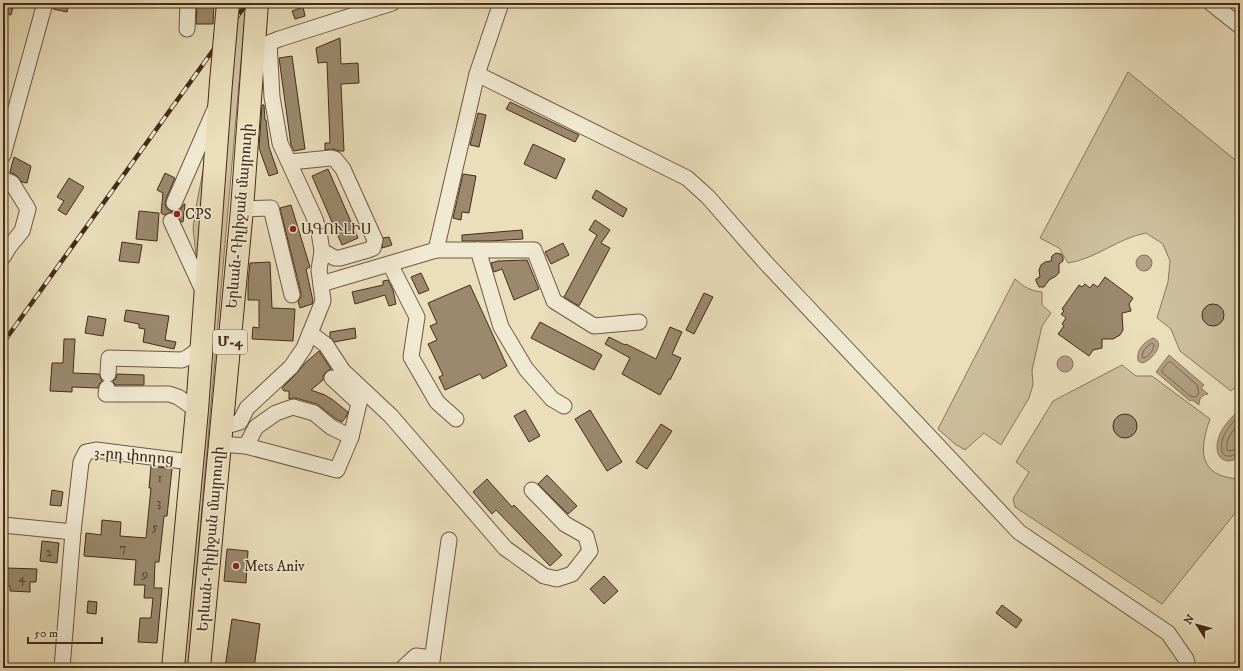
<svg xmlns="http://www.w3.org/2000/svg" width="1243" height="671" viewBox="0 0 1243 671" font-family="'IM FELL DW Pica','Noto Serif Armenian',serif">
	<rect width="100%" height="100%" fill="#eadebb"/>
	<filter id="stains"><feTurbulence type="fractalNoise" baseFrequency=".005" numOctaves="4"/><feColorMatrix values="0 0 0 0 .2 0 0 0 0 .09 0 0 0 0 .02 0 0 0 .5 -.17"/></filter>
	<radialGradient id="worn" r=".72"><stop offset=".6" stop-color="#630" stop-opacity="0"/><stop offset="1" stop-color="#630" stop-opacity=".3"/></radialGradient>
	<g fill="#cec09f" stroke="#89765c">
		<path d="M238 3H246L188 668H180Z"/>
		<path d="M1128 72 1240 164V384L1231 391 1180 351 1171 329 1157 318 1168 282 1170 261 1163 244 1146 233C1118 238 1096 259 1068 263L1059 248 1040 238Z"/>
		<path d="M205 161 197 264 193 228 196 207Z"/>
		<path d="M1015 279C1024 287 1031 291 1042 292V305L1051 313 1042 326 1032 370 1033 385 1029 398 1001 445 984 433 965 450 955 444 938 429Z"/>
		<path d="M1122 365 1136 376H1152L1210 419C1199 450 1198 475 1237 479L1240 484V507L1162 604 1015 507 1013 499 1029 472 1016 462 1053 401Z"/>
	</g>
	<g fill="#b2a184" stroke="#867259">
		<circle cx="1144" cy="263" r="8"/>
		<path d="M1153 338C1167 343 1151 361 1142 363L1138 361C1136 350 1144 342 1153 338Z"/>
		<path d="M1169 355 1204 385 1201 388 1208 394C1201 395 1199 399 1199 405L1192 400 1190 401 1156 372Z"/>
		<circle cx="1065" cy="364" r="8"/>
		<path d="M1240 409V458C1236 459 1231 461 1228 461 1214 459 1216 443 1220 434 1224 425 1232 417 1240 409Z"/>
	</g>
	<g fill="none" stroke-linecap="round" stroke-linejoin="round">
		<g stroke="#7b664e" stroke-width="1">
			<path d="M1152 343 1154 345C1153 351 1149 357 1143 358L1142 356 1144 350Z"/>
			<path d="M1169 362H1171L1197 385 1199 393 1196 397 1190 396 1162 372V370Z"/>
			<path d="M1240 415C1231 424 1219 437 1222 450 1222 453 1224 456 1228 456 1231 457 1236 454 1240 454"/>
			<path d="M1240 422C1233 430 1225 439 1227 450L1228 451 1240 449"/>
		</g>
	</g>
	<g fill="#9a896d" stroke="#442c19">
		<path d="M3 3H14L11 15 3 13Z"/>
		<path d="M54 3H69L67 12 53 9Z"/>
		<path d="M197 3H214L213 24H196Z"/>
		<path d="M303 7 305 16 295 19 292 11Z"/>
		<path d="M340 38 341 64 358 63 359 83 341 84 344 151H339L333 149 325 150V143H330L327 62 318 63 316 48Z"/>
		<path d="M292 56 305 149 294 151 291 145 279 58Z"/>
		<path d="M510 102 579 135 575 142 506 109Z"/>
		<path d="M262 105H264L265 120H266L269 147 278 173 269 176 259 148Z"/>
		<path d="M478 113 486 115 479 147 470 145Z"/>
		<path d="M533 144 565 159 556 179 524 164Z"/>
		<path d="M14 157 31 166 27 183 22 182 16 175 10 172Z"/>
		<path d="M328 169 358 238 342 245 312 176Z"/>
		<path d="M165 173 175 178 166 199 165 204 167 209 171 211 175 212 180 210 184 204H185L183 222H181L176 213 171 212 164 215 161 213 163 193 157 190Z"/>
		<path d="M463 174 476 176 469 213 462 212 461 220 453 218Z"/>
		<path d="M69 178 84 187 66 215 58 210 64 201 57 197Z"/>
		<path d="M596 190 627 209 623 217 592 198Z"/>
		<path d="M291 205 310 267 306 269 313 301 312 304 300 308 298 301 301 297V293L280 208Z"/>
		<path d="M139 211 159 213 157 241 136 239Z"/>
		<path d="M595 220 610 230 601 243 610 248 579 306 564 297 597 235 589 230Z"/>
		<path d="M522 230 523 239 490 241H462V235Z"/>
		<path d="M389 237 392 245 382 248 383 238Z"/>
		<path d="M122 242 142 245 139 263 119 261Z"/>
		<path d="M563 243 569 255 551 264 545 252Z"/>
		<path d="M1056 253 1061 254 1063 257V261L1059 264V273L1056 276 1049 280 1044 287H1039L1036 281V279L1040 277 1039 270 1041 265 1045 262 1051 261 1052 256Z"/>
		<path d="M527 260 539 289 514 300 502 269 494 272 491 263 498 261Z"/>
		<path d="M270 262 272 308 295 309 293 341 252 339 253 327 259 328V300H248V283L250 263Z"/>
		<path d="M421 273 429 290 419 294 411 277Z"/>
		<path d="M1105 277 1133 298 1129 304 1131 311 1122 313 1123 330 1120 335 1113 339H1102V348L1093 350 1089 356 1058 334 1064 326 1062 324 1066 318 1061 314 1064 311 1062 309 1079 285 1082 287 1085 284 1090 288 1093 284 1098 287Z"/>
		<path d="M388 280 393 290 396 304 389 306 385 295 355 304 352 292 383 285V281Z"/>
		<path d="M470 285 507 366 483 379 480 374 445 390 439 377 443 375 428 344 437 340 430 326 437 323 428 303Z"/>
		<path d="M704 293 713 297 694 334 686 330Z"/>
		<circle cx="1213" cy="315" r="11"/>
		<path d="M126 310 169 316 165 340 176 342 174 349 143 342 145 329 139 328V324L124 321Z"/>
		<path d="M88 316 106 319 103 336 85 333Z"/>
		<path d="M540 322 602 355 594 370 531 338Z"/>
		<path d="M670 327 682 332 672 354 681 358 670 380 669 379 660 395 622 374 630 358 605 344 609 337 625 345 626 344 656 359Z"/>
		<path d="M355 328 356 338 334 342 330 337V332Z"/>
		<path d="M64 339H75L73 373 99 374 102 381 100 383 98 388 72 387V392L50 391 52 363H63Z"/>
		<path d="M319 351 331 369 326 372 323 376V380L311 390 325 395 333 400 348 412 346 417 342 422 336 419 317 404 295 398 289 399V391H284L282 388 297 373 305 363Z"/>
		<path d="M117 374 144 375V385H115L113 381 116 379Z"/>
		<path d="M525 410 540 436 529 442 514 416Z"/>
		<path d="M590 410 622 462 607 471 575 419Z"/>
		<circle cx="1125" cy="426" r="12"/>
		<path d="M661 424 672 431 647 469 636 462Z"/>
		<path d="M151 466 172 469 167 516H164L159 562H155L154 588H162L157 643 138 642 140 618H151L153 598H144L145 585H134L136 560 84 556 86 533 101 535 102 520 121 522 120 536 146 538 151 488H149Z"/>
		<path d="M547 475 577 506 568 514 538 484Z"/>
		<path d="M487 479 512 507 514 505 562 555 550 566 496 510 492 514 473 492Z"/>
		<path d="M52 490 63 492 61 506 50 505Z"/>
		<path d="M42 541 59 543 57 563 40 561Z"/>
		<path d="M227 549 248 551 246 583 224 581Z"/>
		<path d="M7 568 37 569 36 582H30V592L10 591V586H6Z"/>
		<path d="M604 576 618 591 604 604 590 589Z"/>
		<path d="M88 601 97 602 96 614 87 613Z"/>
		<path d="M1002 605 1022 620 1016 628 996 613Z"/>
		<path d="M232 619 260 624 254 668H225Z"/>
	</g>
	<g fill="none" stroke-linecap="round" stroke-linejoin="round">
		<defs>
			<g id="minor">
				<path d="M1211 3 1240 26"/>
				<path d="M187 29 188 3"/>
				<path d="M262 49 269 43 279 39 392 3"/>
				<path d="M477 74 687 178 708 197 765 262 1019 532 1168 633 1186 659 1188 668"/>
				<path d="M3 155 45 3"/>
				<path d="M290 162 331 158 335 159 343 169 375 240 373 248 368 250 340 258H335L322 251"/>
				<path d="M3 179 12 183 28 209 22 231 9 247 3 257"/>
				<path d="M174 203 215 109"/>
				<path d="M242 209 271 208 292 295"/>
				<path d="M171 221 204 293"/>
				<path d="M436 250H534L554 301 594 326 639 322"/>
				<path d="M478 250 501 327 526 369 552 399 564 406"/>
				<path d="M390 264 417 317 411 357 437 402 456 419"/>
				<path d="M321 284 436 250 477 74 501 3"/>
				<path d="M310 333 326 345 343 371 391 416 505 548 544 576 557 579 572 574 590 551 586 536 565 524 532 490"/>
				<path d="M108 374 109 358 182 360C191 357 195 352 202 346"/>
				<path d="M107 388 106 394H169L178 397 197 410"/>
				<path d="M222 427 240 422 247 408 291 367 304 348 323 301 319 270 322 251 319 232 315 219 280 143 272 97 269 43"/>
				<path d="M220 444 246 446 256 427 276 413 293 407 314 413 331 427 351 437 359 403 332 378"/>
				<path d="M246 446 337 470 351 437"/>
				<path d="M3 525 73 532 81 462 86 452 96 450 191 462"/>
				<path d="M62 668 73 532"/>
				<path d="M403 668 416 656 432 658"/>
				<path d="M431 668 449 540"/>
			</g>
			<g id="highway">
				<path d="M173 668 197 410 221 82"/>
				<path d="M199 668 242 209 257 3"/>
			</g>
		</defs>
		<use href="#minor" stroke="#6e5842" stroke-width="17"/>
		<use href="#highway" stroke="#442c19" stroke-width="24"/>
		<use href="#minor" stroke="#f1ead3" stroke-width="15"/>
		<use href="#highway" stroke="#eadebb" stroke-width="22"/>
		<defs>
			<path id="rail" d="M3 343 247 3"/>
		</defs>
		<use href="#rail" stroke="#442c19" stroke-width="4.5"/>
		<use href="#rail" stroke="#f1ead3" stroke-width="3" stroke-dasharray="9" stroke-linecap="butt"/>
		<defs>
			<path id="highway-bridge" d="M221 82 228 3"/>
		</defs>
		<use href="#highway-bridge" stroke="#442c19" stroke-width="24" stroke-linecap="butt"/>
		<use href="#highway-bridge" stroke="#eadebb" stroke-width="22"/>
	</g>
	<g fill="#8f2418" stroke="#f1ead3" stroke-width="1.5">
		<circle cx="177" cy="214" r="4"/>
		<circle cx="293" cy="229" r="4"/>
		<circle cx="236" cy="566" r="4"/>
	</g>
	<g text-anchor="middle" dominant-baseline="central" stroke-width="3" stroke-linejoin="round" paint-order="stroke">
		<g font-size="13" fill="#5a432e">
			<text x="160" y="478">1</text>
			<text x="159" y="503">3</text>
			<text x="155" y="527">5</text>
			<text x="123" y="548">7</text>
			<text x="49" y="552">2</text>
			<text x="145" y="574">9</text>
			<text x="22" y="578">4</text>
		</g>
		<rect fill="#f1ead3" stroke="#786551" stroke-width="1" x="213" y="330" width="34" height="24" rx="3"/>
		<g font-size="14" font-weight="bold" fill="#442c19">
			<text x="230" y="342">Մ-4</text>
		</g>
		<g font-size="15" fill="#442c19" stroke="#f1ead3" text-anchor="start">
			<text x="185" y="214">CPS</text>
			<text x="301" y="229">ԱԳՈՒԼԻՍ</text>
			<text x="244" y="566">Mets Aniv</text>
		</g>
		<g font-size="15" fill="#442c19" stroke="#f1ead3">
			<text transform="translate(240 216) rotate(-85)">Երևան-Դիլիջան մայրուղի</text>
			<text transform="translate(134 456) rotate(5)">3-րդ փողոց</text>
			<text transform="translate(211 539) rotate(-85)">Երևան-Դիլիջան մայրուղի</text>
		</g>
	</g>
	<rect width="1243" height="671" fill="none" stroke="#eadebb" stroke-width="16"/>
	<rect x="4" y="4" width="1235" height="663" fill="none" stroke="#442c19" stroke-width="2"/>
	<rect x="8" y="8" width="1227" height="655" fill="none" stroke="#442c19"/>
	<g transform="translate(1197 625) rotate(306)" stroke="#f1ead3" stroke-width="3" paint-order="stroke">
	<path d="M0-3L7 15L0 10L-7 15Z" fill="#442c19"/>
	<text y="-6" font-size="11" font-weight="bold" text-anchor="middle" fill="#442c19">N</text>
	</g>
	<path d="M28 637v6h74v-6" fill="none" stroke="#442c19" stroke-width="2"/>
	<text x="34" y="637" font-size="12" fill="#442c19" stroke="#f1ead3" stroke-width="3" paint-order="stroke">50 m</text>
	<rect width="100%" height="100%" filter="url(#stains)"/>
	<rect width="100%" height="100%" fill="url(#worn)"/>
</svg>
